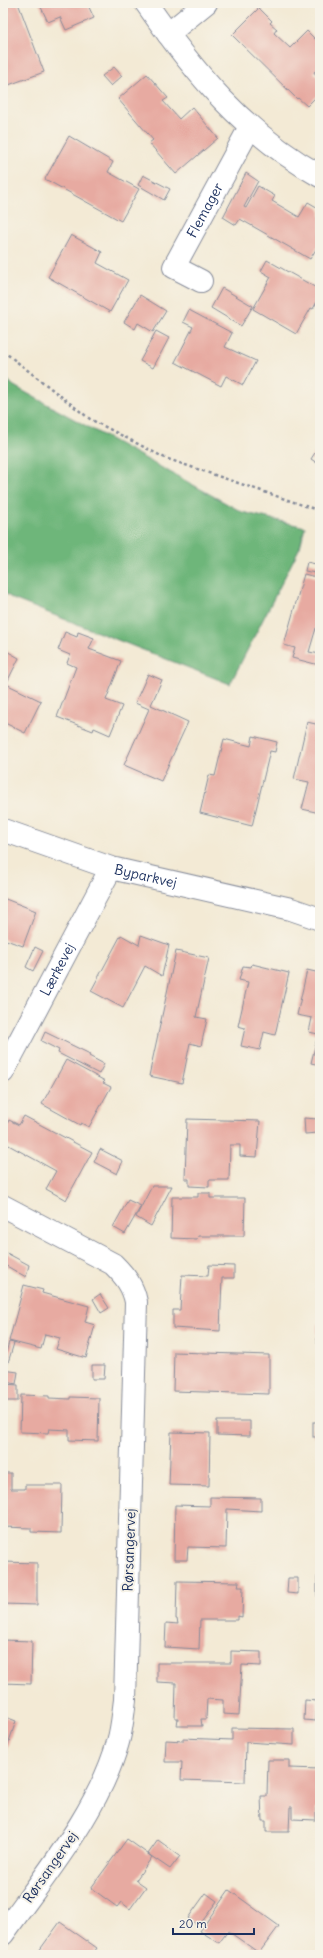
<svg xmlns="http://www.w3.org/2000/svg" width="323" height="1958" viewBox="0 0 323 1958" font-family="Delius,sans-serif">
	<rect width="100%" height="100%" fill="#f7f3e8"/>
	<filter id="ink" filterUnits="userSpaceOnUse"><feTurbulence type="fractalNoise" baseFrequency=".025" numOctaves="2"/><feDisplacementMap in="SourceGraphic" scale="8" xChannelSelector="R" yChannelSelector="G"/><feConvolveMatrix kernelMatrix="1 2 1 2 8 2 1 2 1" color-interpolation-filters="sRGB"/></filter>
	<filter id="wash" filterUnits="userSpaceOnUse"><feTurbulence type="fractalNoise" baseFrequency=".012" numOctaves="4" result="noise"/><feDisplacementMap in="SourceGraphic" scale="16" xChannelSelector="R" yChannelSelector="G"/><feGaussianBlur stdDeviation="0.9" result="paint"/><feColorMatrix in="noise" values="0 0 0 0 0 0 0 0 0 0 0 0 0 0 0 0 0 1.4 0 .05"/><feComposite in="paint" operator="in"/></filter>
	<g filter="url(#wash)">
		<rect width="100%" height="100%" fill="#f3ead5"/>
		<path fill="#6eb67a" stroke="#44726c" d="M3 376 14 386 242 512 305 527 300 547 230 684 13 599 3 592Z"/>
		<g id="blocks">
			<g fill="#e7aaa1">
				<path d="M3 3H18L44 72 6 86 3 77Z"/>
				<path d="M39 3H87L94 18 66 30 60 17 48 22Z"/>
				<path d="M259 8 272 21 270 23 277 29 274 33 290 48 307 31 320 44V71L318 69 314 72 320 81V93L307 106 298 98 297 99 232 35Z"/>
				<path d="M114 67 122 76 111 86 102 76Z"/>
				<path d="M147 74 168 98 163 101 179 119 192 107 218 138 176 174 149 143 153 140 118 99Z"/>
				<path d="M69 136 113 162 108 172 139 189 121 221 45 179Z"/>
				<path d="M246 173 258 181 244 207 246 208 258 186 275 196 272 201 299 217 308 202 320 209V243L310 259 240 219 236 225 223 217Z"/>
				<path d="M143 175 170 189 164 200 138 185Z"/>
				<path d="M71 235 102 252 97 263 128 280 110 312 48 277Z"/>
				<path d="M267 260 320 290V296L313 309 311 308 296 334 253 309 271 277 261 271Z"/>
				<path d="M222 288 253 306 241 326 211 308Z"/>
				<path d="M140 295 166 311 153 332 138 323 135 329 124 322Z"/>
				<path d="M189 310 232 333 225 347 256 361 243 385 226 376 221 386 175 362 193 327 183 322Z"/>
				<path d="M156 331 169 338 153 368 140 361Z"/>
				<path d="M318 448 320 449V465L311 459Z"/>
				<path d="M307 562 320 565V574L305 571Z"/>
				<path d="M304 574 320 578V629L316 628 309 652 320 654 319 665 292 658 295 648 284 645Z"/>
				<path d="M65 632 77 637 78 632 94 638 89 649 121 661 106 700 122 706 110 735 94 728 93 731 57 717 76 667 67 663 70 655 58 650Z"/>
				<path d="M3 649 19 658 6 684 41 701 25 733 5 723 3 726Z"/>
				<path d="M148 674 162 680 151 705 188 722 161 781 124 765 149 709 135 703Z"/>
				<path d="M307 722 320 725V813L302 809 309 782 294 779Z"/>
				<path d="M253 736 277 742 275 752 270 751 252 826 200 813 209 775 215 776 224 739 251 746Z"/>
				<path d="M3 898 36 911 23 946 3 939Z"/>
				<path d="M121 935 139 945 141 935 169 945 162 976 145 966 123 1008 91 991Z"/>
				<path d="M35 947 43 951 33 971 26 967Z"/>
				<path d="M176 951 209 958 196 1017 207 1019 201 1046 190 1043 182 1083 149 1076Z"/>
				<path d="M252 964 289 973 275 1035 264 1032 260 1050 241 1046 245 1028 238 1026 248 982 239 980 243 966 251 967Z"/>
				<path d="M307 970 320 973V1065L311 1063 318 1034 309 1032 312 1018 297 1015Z"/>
				<path d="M45 1032 90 1054 89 1056 104 1064 99 1074 58 1053 59 1050 41 1041Z"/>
				<path d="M66 1060 105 1081 103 1083 111 1087 89 1127 81 1123 80 1125 42 1104Z"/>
				<path d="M24 1116 92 1152 66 1200 46 1189 56 1171 3 1142V1132L9 1120 19 1125Z"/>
				<path d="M304 1118 318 1119V1133L305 1134Z"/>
				<path d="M187 1119 260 1121 257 1157 240 1156V1145H230L229 1180H209V1187L189 1186V1179H185Z"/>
				<path d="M100 1149 123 1161 117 1174 94 1162Z"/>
				<path d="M152 1186H172L151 1226 136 1217Z"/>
				<path d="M198 1193H210V1198H245L244 1236H198L197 1239 171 1238 172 1197H198Z"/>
				<path d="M128 1200 141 1206 125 1234 113 1227Z"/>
				<path d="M3 1251 29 1265 26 1277 3 1264Z"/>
				<path d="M209 1265 234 1266V1278H222L220 1331 173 1328V1310H180L182 1275 208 1276Z"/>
				<path d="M24 1285 43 1290 42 1293 89 1306 85 1322 95 1325 86 1358 56 1349 60 1338 45 1334 41 1349 9 1341Z"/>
				<path d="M100 1294 109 1308 101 1313 93 1299Z"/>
				<rect x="317" y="1324" width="3" height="19"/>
				<path d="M9 1342 14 1343 7 1366 3 1365V1363Z"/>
				<path d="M174 1352 269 1355V1394L173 1391Z"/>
				<path d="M92 1365H105L104 1379H92Z"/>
				<path d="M3 1370 18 1372 16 1384 3 1381Z"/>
				<path d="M3 1384 18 1385V1401H3Z"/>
				<path d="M21 1395 49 1396V1398L70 1399V1397L99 1398 98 1441 69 1440V1430L49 1429 48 1433 20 1432Z"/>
				<path d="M217 1421H250V1436L217 1435Z"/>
				<rect x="313" y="1422" width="7" height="15"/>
				<path d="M171 1432 210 1433 209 1486 169 1485Z"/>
				<path d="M3 1473H11V1489H25V1485H62L61 1533 31 1532V1528L3 1527Z"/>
				<path d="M210 1497 261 1498V1511L227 1509 226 1548 188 1547 187 1560H174L175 1505 210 1506Z"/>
				<path d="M3 1562 37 1563V1605L3 1604Z"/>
				<rect x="317" y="1577" width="3" height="19"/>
				<path d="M288 1578H298V1594L287 1593Z"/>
				<path d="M177 1581 239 1582 238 1587H243L242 1617 238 1616V1620H200L199 1649 165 1647 166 1623 178 1624 177 1619H176Z"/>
				<path d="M3 1640 32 1641 31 1684 3 1683Z"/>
				<path d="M231 1651 261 1652V1666L242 1665 239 1715 223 1714V1700L207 1699 206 1719H201L202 1726H177L178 1718H175L176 1683 157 1682V1663H231Z"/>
				<path d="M305 1700 317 1701 316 1721 304 1720Z"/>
				<path d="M3 1716 16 1721 3 1759Z"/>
				<path d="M232 1728 294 1729V1745L246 1742 245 1782 181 1780 182 1762H165L166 1740 183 1741V1738L232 1740Z"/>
				<path d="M268 1760H289V1768L320 1769V1808H316V1820L292 1819V1807H290L289 1832H266V1821H262L261 1796H267Z"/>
				<path d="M127 1839 152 1857 136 1880 146 1887 130 1909 121 1902 117 1907 91 1888Z"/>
				<path d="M158 1840 180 1856 170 1869 148 1854Z"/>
				<path d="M229 1890 279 1926 259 1953 228 1931 219 1943 200 1931Z"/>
				<path d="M206 1893 217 1901 199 1926 188 1918Z"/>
				<path d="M60 1922 97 1948 92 1955H36Z"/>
			</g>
		</g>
	</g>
	<g filter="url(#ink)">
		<use href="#blocks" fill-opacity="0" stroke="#878c9a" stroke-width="1"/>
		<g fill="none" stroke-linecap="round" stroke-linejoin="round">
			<defs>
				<g id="minor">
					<path d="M146 3C195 74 244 133 320 176"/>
					<path d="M168 34 206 3"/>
					<path id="s1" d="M201 281 174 267 250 127"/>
					<path id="s2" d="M3 1072 111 868"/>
					<path d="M3 1206 113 1264C125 1276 133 1286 136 1302L125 1700C123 1714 122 1729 118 1742 99 1811 44 1876 3 1934"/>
				</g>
				<g id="tertiary">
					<path id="s3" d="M3 830 111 868 291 909 320 919"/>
				</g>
			</defs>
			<use href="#minor" stroke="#878c9a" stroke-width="24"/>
			<use href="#tertiary" stroke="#878c9a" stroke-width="24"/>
			<path stroke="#878c9a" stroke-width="2.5" stroke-dasharray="3 3" stroke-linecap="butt" d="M3 351 90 419 165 458 320 511"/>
			<use href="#minor" stroke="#fff" stroke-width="22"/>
			<use href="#tertiary" stroke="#fff" stroke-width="22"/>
		</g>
	</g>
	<g text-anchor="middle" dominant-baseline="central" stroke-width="4" stroke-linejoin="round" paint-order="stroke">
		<g font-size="14" fill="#1b2f5e" stroke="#f7f3e8">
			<text stroke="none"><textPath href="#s1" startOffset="95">Flemager</textPath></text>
			<text stroke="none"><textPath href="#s3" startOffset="150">Byparkvej</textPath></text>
			<text stroke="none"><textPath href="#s2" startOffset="116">Lærkevej</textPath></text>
			<text transform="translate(129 1550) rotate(-88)">Rørsangervej</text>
			<text transform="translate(50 1867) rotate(-55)">Rørsangervej</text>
		</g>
	</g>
	<rect width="323" height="1958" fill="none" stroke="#f7f3e8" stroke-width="16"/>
	<path d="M173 1928v6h81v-6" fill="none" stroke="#1b2f5e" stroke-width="2"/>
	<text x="179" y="1928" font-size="12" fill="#1b2f5e" stroke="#f7f3e8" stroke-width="3" paint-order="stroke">20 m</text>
</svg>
